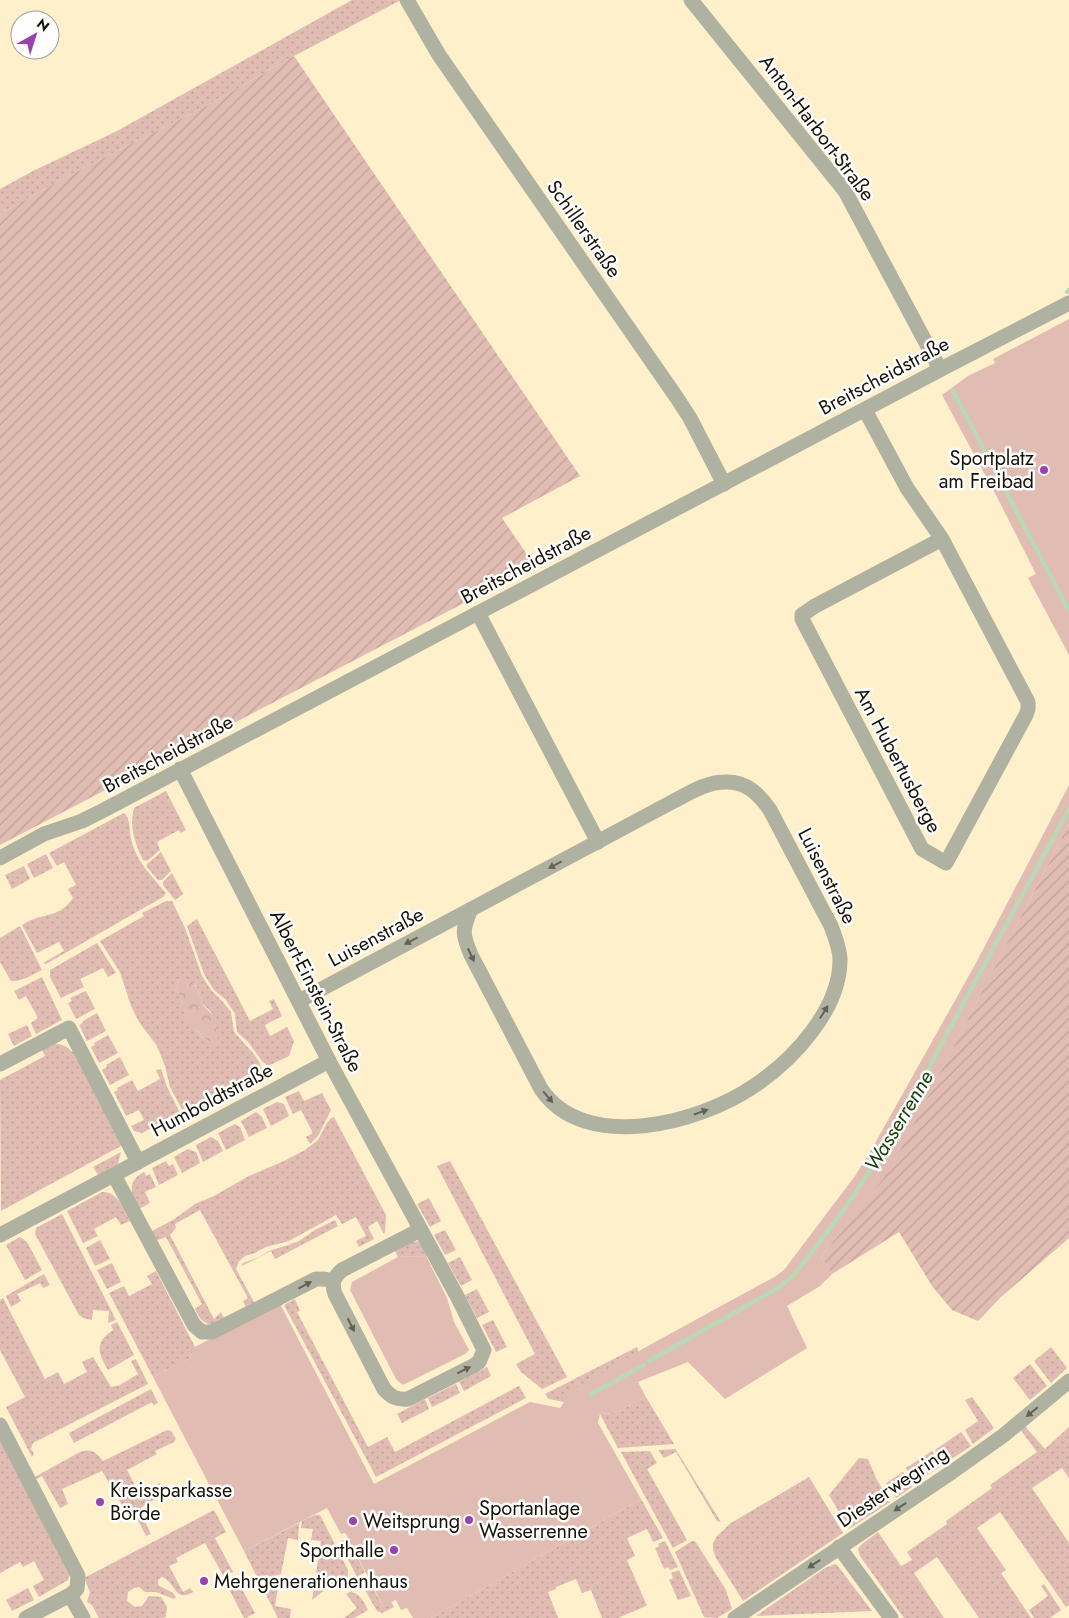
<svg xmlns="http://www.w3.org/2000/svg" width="1069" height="1618" viewBox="0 0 1069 1618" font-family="Jost,sans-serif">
	<defs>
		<pattern id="grass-dots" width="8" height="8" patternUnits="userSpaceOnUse" patternTransform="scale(1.25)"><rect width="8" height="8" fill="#e0bcb2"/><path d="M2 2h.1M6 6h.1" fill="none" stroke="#bfa198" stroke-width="1.8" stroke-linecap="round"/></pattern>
		<pattern id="forest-crowns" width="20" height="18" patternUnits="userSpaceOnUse" patternTransform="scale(1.25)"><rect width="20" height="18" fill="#e0bcb2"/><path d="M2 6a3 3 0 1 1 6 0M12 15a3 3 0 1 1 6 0" fill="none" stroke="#bfa198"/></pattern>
		<pattern id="garden-furrows" width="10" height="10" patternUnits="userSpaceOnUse" patternTransform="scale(1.25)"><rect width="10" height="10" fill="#e0bcb2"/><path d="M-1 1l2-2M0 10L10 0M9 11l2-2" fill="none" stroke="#bfa198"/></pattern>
	</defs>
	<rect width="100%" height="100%" fill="#fff0cc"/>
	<g fill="url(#grass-dots)" fill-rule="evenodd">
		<path d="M352 0H401L294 56 212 103 70 175 0 214V189L33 171 117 131Z"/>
		<path d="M166 791 186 830 180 833 179 830 157 842 160 850 147 861 143 860C135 844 129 826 134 808Z"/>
		<path d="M124 813C131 819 129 830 131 839 137 863 151 875 166 893L163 897 46 964 43 963 64 951 59 942 37 953 22 925C37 915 49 917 61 910 66 907 70 902 73 898L68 889 76 885 64 862 57 866 49 853Z"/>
		<path d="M161 852 171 871 162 880H158L147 867V864Z"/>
		<path d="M46 854 53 868 34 878 27 864Z"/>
		<path d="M24 866 30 879 12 889 5 875Z"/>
		<path d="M172 873 183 894 175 900 163 885V882Z"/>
		<path d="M166 901H172L185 928 202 976 211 990 222 1001 231 1012 234 1032 253 1053 260 1063 261 1070 183 1111 170 1087 165 1066 157 1046 139 1022 131 1006 120 972 100 941 144 916 142 913ZM179 981 196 985 203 1004 212 1013 215 1028 214 1044 202 1037 193 1024 181 1006 182 998 176 989Z"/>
		<path d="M197 919 250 1021 273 1009 269 1001 274 999 282 1016 265 1025 270 1036 287 1027 294 1041 289 1056 268 1066 262 1061 248 1042 237 1032 235 1014 226 1000 214 990 204 974 187 926Z"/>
		<path d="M20 926 42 970C32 975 22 982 11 981L0 962V938Z"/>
		<path d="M97 943 116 973 108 977 103 968 80 979 84 987 61 998 50 977V970Z"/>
		<path d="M42 977 62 1020 36 1034 31 1023 38 1018 26 996 19 1000 14 991Z"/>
		<path d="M86 991 95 1009 76 1019 68 1003 72 1001 70 998Z"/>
		<path d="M97 1013 106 1031 87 1041 79 1025 83 1023V1021Z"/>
		<path d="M27 1025 32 1036 14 1046 8 1034Z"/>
		<path d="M108 1035 118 1053 99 1063 91 1047 95 1045 94 1043Z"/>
		<path d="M55 1043 65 1046 74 1053 121 1144V1146L1 1211 0 1080 45 1056 41 1048Z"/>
		<path d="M120 1057 129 1075 110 1085 102 1070 107 1067 106 1065Z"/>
		<path d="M161 1069 167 1087 180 1113 142 1133 134 1131 131 1126 144 1120 139 1110 126 1116 114 1092 118 1090 117 1088 132 1080 138 1091 160 1079 156 1070Z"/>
		<path d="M299 1091 304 1101 322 1093 331 1110 318 1136 310 1144 306 1137 313 1133 301 1110 293 1114 285 1097Z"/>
		<path d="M277 1102 284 1104 289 1116 271 1126 263 1109Z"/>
		<path d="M256 1112 262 1117 267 1128 249 1137 241 1121Z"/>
		<path d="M334 1117 386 1215 385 1232 384 1234 377 1221 368 1227 374 1239 359 1247 356 1241 366 1236 356 1217 342 1224 336 1215 289 1241 266 1247 255 1253 245 1256 239 1261 236 1269 254 1302 246 1307 243 1301 248 1298 200 1210 175 1224 176 1228 170 1235 214 1319 221 1312 224 1318 211 1325C201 1322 199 1317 195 1309L202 1304 166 1237 155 1241 150 1232 173 1220 195 1204 214 1196 249 1176 284 1161 305 1150 318 1140 327 1123 331 1118Z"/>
		<path d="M235 1124 240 1127 245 1140 226 1150 218 1133Z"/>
		<path d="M211 1137 218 1141 223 1151 203 1162 196 1145Z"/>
		<path d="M188 1149 196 1152 200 1163 182 1173 174 1157Z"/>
		<path d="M121 1152 118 1164 98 1175 93 1167Z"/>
		<path d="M166 1161 169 1166 173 1164 178 1175 159 1185 152 1168Z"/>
		<path d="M450 1161 567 1377 542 1389 521 1372 516 1364 535 1354 437 1166Z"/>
		<path d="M144 1172 146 1176 150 1174 156 1187 145 1192 150 1203 139 1209C131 1193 126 1182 144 1172Z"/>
		<path d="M102 1192C118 1191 123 1209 130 1221L121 1225 116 1217 94 1229 98 1236 83 1243 67 1211Z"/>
		<path d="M429 1198 441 1221 430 1227 417 1204Z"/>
		<path d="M62 1214 116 1320 108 1323 109 1311 93 1310 92 1320 83 1318 79 1315 35 1234 36 1228Z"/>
		<path d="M335 1220 338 1226 275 1259 271 1251 242 1266 243 1263 259 1257 269 1251 288 1245 299 1241 315 1230Z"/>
		<path d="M445 1230 456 1250 445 1255 434 1235Z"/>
		<path d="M20 1237 27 1242 42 1270 25 1280 6 1245Z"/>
		<path d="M100 1240 110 1259 95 1266 86 1248Z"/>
		<path d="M421 1241 431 1254 426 1256 398 1257 394 1249 409 1242Z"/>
		<path d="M460 1257 472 1280 461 1286 448 1263Z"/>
		<path d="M112 1263 121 1282 107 1289 97 1270Z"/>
		<path d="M156 1271 195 1347 190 1358 153 1377 109 1293 124 1286 129 1296 152 1284 147 1276Z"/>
		<path d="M44 1274 50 1285 43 1288 40 1283 17 1294 21 1301 11 1307 6 1296Z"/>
		<path d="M477 1289 489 1312 477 1318 465 1295Z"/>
		<path d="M3 1298 45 1379 58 1372 64 1384 87 1372 82 1362 93 1357 111 1387 120 1385 138 1374 131 1361 136 1359 148 1384 33 1443 31 1449 34 1454 32 1457 6 1407 25 1397 0 1350V1300Z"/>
		<path d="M295 1299 300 1311 297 1312 368 1447 387 1437 395 1452 519 1386 526 1398 376 1477 284 1305Z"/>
		<path d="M493 1320 507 1347 496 1352 482 1325Z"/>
		<path d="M117 1322 134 1355 108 1370C98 1353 94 1343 113 1330L111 1325Z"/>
		<path d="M637 1347 640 1357 568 1403 549 1399 545 1394Z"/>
		<path d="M1051 1347 1067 1368 1051 1383 1034 1361Z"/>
		<path d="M1030 1364 1047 1386 1030 1400 1013 1378Z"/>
		<path d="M487 1367 491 1376 464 1391 459 1382Z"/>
		<path d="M456 1384 460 1393 432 1407 428 1398Z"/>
		<path d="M151 1389 158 1403 154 1405 152 1402 74 1443 69 1433Z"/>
		<path d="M646 1397 674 1444 618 1448 600 1414 613 1413Z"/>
		<path d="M972 1397 994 1428 973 1444 965 1430 978 1421 965 1400Z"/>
		<path d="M425 1399 429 1409 402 1423 397 1414Z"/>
		<path d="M1024 1425 1045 1449 1069 1427V1478L1062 1468 1032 1488 1069 1543V1605L1066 1607 1000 1512 977 1528 1006 1570 1001 1573 1031 1618H979L937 1557 914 1573 944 1618H904L860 1556 858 1549 861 1545 878 1532 901 1566 912 1560 907 1552 947 1524 946 1521 992 1488 990 1485 1037 1452 1020 1429Z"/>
		<path d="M167 1430 171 1431 176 1439 174 1442 155 1451 157 1454 127 1470 139 1493 160 1483 165 1494 144 1505 139 1510 151 1534 146 1536 129 1503 122 1505 102 1471 62 1489 68 1504 60 1508 42 1476 32 1481 31 1479 80 1452C91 1448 96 1452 103 1461Z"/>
		<path d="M961 1432 971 1446 944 1464 935 1450Z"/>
		<path d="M0 1439 69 1575 68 1580 39 1597 33 1586 44 1580 34 1561 23 1567 20 1562 0 1573Z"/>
		<path d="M676 1449V1450L721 1522 717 1521 676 1452 664 1458 658 1450Z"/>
		<path d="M650 1451 657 1463 647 1469 687 1540 673 1548 621 1452Z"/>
		<path d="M932 1451 941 1466 915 1483 906 1468Z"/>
		<path d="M859 1458 868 1459 876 1478 890 1502 849 1529 829 1495Z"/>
		<path d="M903 1472 912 1487 896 1498 886 1483Z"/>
		<path d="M809 1477 843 1533 743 1601 716 1558 713 1550V1543L717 1536 731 1523Z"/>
		<path d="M641 1499 663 1538 653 1542 647 1529 627 1538 635 1556 627 1560 647 1606H646L618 1618H602L591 1590 582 1593 576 1579 556 1587V1589L548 1592 558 1618H431Z"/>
		<path d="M214 1510 226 1532 215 1538 233 1572 223 1575 205 1543 176 1558 178 1562 169 1566 183 1592 190 1588 193 1592C174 1603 176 1582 162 1577L158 1580V1585L173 1593 176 1597 174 1599 156 1592H145L139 1587 134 1588 128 1592 127 1601 135 1607 142 1606 149 1596 161 1597 167 1607 166 1617 162 1618H99L92 1605 87 1602 90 1592 84 1578Z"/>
		<path d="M315 1515H320L348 1570C348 1580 347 1585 339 1592L336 1581 312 1600 321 1541 311 1540 313 1529 301 1528 302 1521Z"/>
		<path d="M299 1523 298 1540 288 1538 281 1574 259 1581 244 1551Z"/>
		<path d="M348 1538 365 1572 357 1577 339 1542Z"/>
		<path d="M665 1541 678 1567 670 1570 668 1567 664 1569 655 1548 659 1547 658 1544Z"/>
		<path d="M692 1541H695L726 1590 732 1609 717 1618 704 1617 675 1552Z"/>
		<path d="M835 1564 837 1565 872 1611 756 1616 825 1568Z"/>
		<path d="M679 1570 691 1596 678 1600 669 1580 673 1578 671 1573Z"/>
		<path d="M237 1580 255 1613 246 1618H244L227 1585Z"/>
		<path d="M279 1582 275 1606 291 1609 290 1618H278L262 1587Z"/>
		<path d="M1044 1584 1061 1610 1050 1618H1034L1029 1610 1048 1596 1041 1586Z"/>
		<path d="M372 1587 383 1606 391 1602 394 1607 382 1613 377 1611 365 1590Z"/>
		<path d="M28 1588 34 1600 12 1611 6 1600Z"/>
		<path d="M350 1592C360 1593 364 1602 368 1610L354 1618H344L357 1608 346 1594Z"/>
	</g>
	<path fill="url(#forest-crowns)" d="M183 979C198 979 198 993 203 1004 205 1008 208 1010 211 1013 216 1018 214 1022 215 1028 217 1033 218 1036 218 1043L214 1044 202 1037 197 1029 186 1018 181 1006 182 998 176 989 179 981Z"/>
	<g fill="#e0bcb2">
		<path d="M1069 319V655L1028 578 1036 574 997 497 942 395 968 376 995 363 993 359Z"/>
		<path d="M1069 785V824L890 1171 821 1257 832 1274 820 1286 787 1306 807 1348 725 1399 688 1362 638 1382 646 1397 613 1413 600 1414 598 1423 641 1499 431 1618H413L407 1608 401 1610 396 1600 383 1606 346 1534 345 1533 341 1534 327 1508 244 1551 153 1377 190 1358 195 1347 279 1302 374 1484 530 1402 560 1408 572 1390 646 1347 776 1276 784 1270 855 1176 874 1145 976 963Z"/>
		<path d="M426 1256 447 1298 454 1322 469 1350 465 1354 403 1385 396 1379 350 1290 352 1282 398 1257Z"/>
	</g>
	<g fill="url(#garden-furrows)">
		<path d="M294 56 580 476 502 518 535 566 0 845V214L70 175 212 103Z"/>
		<path d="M1069 824V1238L1001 1297 978 1321 952 1310 932 1286 899 1232 832 1274 821 1257 890 1170Z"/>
	</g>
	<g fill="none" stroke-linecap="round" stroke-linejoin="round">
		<g stroke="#bbd8b4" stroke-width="4.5">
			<path d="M1067 292 1069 290"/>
			<path d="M953 391 1069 611"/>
			<path d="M649 1361 778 1288 793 1276 841 1214 897 1130 944 1039 1069 809"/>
			<path d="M591 1394 644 1365"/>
		</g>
		<g stroke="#afb1a1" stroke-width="15">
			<path d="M407 0 439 55 677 398 690 418 724 484"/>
			<path d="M691 0 845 191 940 369"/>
			<path d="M865 410 907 488 942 539 1028 702V709L1026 715 946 863 922 849 802 619V615L815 606 942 539"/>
			<path d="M478 613 598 842"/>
			<path d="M180 769 329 1061 458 1298 484 1350 479 1362 473 1366 408 1399C397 1400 391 1397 384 1389L335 1294C331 1283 334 1277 342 1270L420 1230"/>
			<path d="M0 858 44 834 82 821 102 811 947 366 1069 303"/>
			<path d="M299 1001C399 948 499 895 599 841 623 828 648 815 672 802 688 794 706 782 725 782 746 781 759 794 770 810L831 926C835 937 839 946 840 958 841 1009 793 1060 754 1086 700 1123 585 1154 541 1089L471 955C462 934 462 930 471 909"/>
			<path d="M0 1064 69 1028 138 1162"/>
			<path d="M114 1175 187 1312 194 1325 202 1332H212L316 1279H324L333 1281"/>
			<path d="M0 1235 329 1061"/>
			<path d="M0 1425 78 1576 77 1589 70 1595 26 1618"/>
			<path d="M839 1547 891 1618"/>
			<path d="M70 1595 83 1618"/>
			<path d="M735 1618 952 1472 1004 1435 1069 1381"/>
		</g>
	</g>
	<defs><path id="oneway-solid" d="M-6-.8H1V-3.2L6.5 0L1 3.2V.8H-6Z" transform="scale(1.25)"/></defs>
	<g fill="#636254">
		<use href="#oneway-solid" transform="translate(555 865) rotate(152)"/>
		<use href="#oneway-solid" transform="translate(411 941) rotate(152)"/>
		<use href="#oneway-solid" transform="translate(471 955) rotate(65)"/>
		<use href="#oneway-solid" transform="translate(824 1012) rotate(-58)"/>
		<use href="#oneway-solid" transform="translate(548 1097) rotate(49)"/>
		<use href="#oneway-solid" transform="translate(701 1112) rotate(-19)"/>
		<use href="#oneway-solid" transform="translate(305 1285) rotate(-28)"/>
		<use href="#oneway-solid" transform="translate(351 1325) rotate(63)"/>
		<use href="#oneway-solid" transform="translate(464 1370) rotate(-26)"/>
		<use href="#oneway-solid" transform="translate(1032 1412) rotate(141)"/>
		<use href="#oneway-solid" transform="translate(900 1507) rotate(146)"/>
		<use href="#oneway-solid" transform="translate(814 1564) rotate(146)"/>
	</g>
	<g fill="#9941ad" stroke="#fefefe" stroke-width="2">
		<circle cx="1044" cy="470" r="5"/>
		<circle cx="100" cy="1502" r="5"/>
		<circle cx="469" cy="1520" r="5"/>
		<circle cx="353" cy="1521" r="5"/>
		<circle cx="394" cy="1550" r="5"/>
		<circle cx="204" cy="1581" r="5"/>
	</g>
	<g text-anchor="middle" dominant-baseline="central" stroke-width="5" stroke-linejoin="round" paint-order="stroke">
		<g font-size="20" fill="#171206" stroke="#fefefe">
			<text transform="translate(817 128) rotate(53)">Anton-Harbort-Straße</text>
			<text transform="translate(584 229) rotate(55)">Schillerstraße</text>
			<text transform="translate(884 376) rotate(-28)">Breitscheidstraße</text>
			<text transform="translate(526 565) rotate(-28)">Breitscheidstraße</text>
			<text transform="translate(168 754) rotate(-28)">Breitscheidstraße</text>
			<text transform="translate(898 760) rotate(62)">Am Hubertusberge</text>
			<text transform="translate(827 876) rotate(63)">Luisenstraße</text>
			<text transform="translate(376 937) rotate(-28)">Luisenstraße</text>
			<text transform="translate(316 991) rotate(63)">Albert-Einstein-Straße</text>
			<text transform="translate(212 1100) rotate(-28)">Humboldtstraße</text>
			<text transform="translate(893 1487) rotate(-34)">Diesterwegring</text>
		</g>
		<g font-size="20" fill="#171206" stroke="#fefefe" text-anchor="start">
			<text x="1034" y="458" text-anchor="end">Sportplatz<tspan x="1034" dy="23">am Freibad</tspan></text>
			<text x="110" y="1490">Kreissparkasse<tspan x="110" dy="23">Börde</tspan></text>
			<text x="479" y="1508">Sportanlage<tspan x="479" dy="23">Wasserrenne</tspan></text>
			<text x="363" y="1521">Weitsprung</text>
			<text x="384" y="1550" text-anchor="end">Sporthalle</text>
			<text x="214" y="1581">Mehrgenerationenhaus</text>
		</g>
		<g font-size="21" font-style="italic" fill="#1a4110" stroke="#fefefe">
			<text transform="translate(899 1121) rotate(-59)">Wasserrenne</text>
		</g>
	</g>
	<g transform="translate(35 35) rotate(39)"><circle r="24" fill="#fefefe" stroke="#a2a09b"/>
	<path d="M0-4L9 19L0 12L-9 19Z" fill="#9941ad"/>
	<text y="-8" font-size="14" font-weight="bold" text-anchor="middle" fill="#171206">N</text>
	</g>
</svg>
